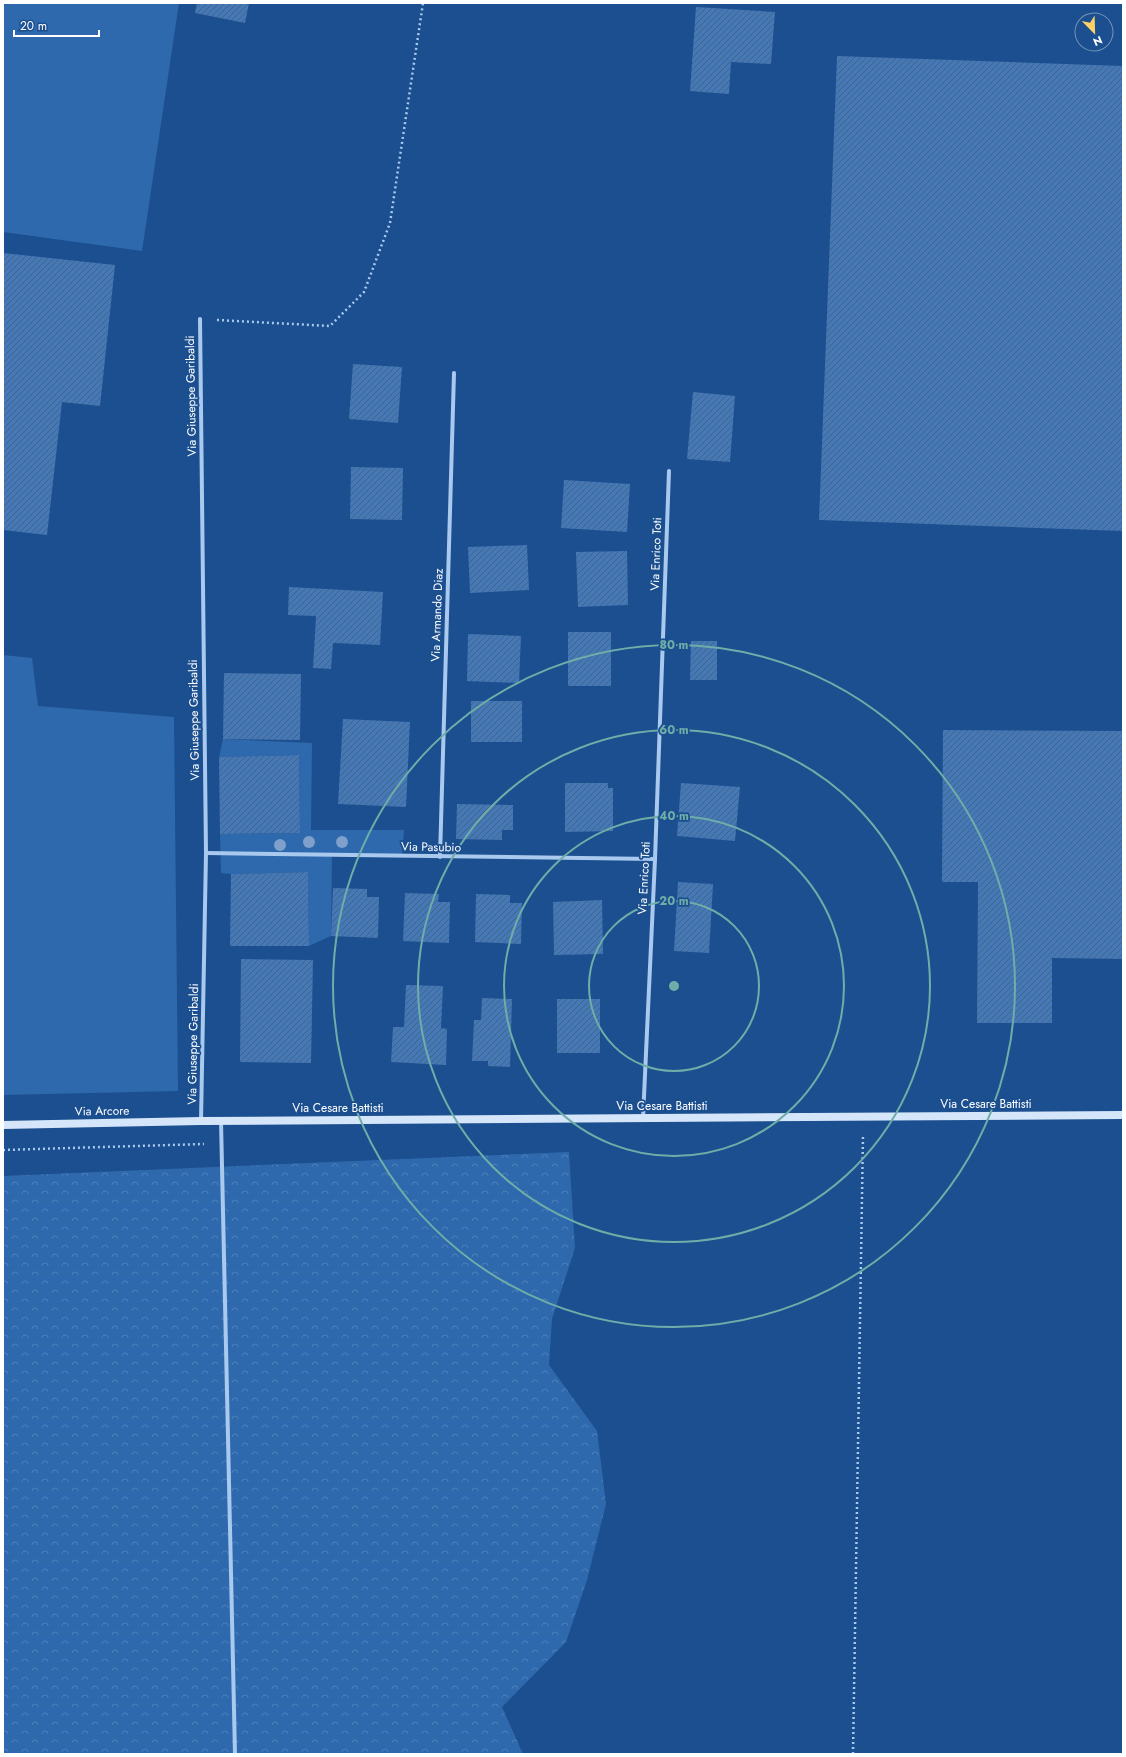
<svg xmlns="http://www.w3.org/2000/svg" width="1126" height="1757" viewBox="0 0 1126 1757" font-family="Jost,sans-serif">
	<defs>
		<pattern id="forest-crowns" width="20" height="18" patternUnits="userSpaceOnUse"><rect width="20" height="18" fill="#2e69ad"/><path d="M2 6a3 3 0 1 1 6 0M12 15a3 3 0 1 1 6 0" fill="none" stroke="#4d80b9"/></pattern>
		<pattern id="building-hatch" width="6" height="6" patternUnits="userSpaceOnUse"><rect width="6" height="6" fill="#4478b7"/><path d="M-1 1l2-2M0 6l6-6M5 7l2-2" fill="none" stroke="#486282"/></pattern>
	</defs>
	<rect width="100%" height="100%" fill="#1b4f8f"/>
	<g fill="#2e69ad">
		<path d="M3 3H179L142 251 3 232Z"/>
		<path d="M3 655 32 658 38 706 174 717 178 1091 3 1095Z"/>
		<path d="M223 739 312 743 311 830H404L402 856 332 855 331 936 309 946 308 872 231 874 221 873 220 834 300 833 299 755 219 757Z"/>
	</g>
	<path fill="url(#forest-crowns)" d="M569 1152 575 1248 552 1319 549 1365 597 1431 606 1504 587 1580 566 1642 502 1707 523 1754H3V1176Z"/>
	<g fill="url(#building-hatch)">
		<path d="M197 3H249L245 23 195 13Z"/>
		<path d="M696 7 775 12 771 64 731 62 729 94 690 91Z"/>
		<path d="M837 56 1123 66V531L819 520Z"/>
		<path d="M3 253 115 265 100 406 62 402 47 535 3 530Z"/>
		<path d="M353 364 402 367 398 423 349 419Z"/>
		<path d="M693 392 735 396 730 462 687 459Z"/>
		<path d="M351 467 403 468 402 520 350 519Z"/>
		<path d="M564 480 630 484 627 532 561 528Z"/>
		<path d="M527 545 529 590 470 593 468 547Z"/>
		<path d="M627 551 628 605 578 607 576 552Z"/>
		<path d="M289 587 383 592 380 645 333 643 331 669 313 668 316 616 288 615Z"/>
		<rect x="568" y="632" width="43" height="54"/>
		<path d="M468 634 521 636 519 683 467 681Z"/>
		<path d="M691 641H717V680H690Z"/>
		<path d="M224 673 301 674 300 740 223 739Z"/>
		<rect x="471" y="701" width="51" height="41"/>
		<path d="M343 719 410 722 406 807 338 804Z"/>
		<path d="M943 730 1123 731V959L1052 958V1023H977L978 882H942Z"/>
		<path d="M299 755 300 833 220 834 219 757Z"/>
		<path d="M565 783H608V788H613V831L565 832Z"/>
		<path d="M681 783 740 787 735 841 677 836Z"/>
		<path d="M457 804 513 805V830H502V840L456 839Z"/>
		<path d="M308 872 309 946H230L231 874Z"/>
		<path d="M678 882 713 884 709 953 674 951Z"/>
		<path d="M333 888 367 889V897H379L378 938 331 936Z"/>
		<path d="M405 893 439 894 438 902H450L449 943 403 941Z"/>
		<path d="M476 894 510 895V903H522L521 944 475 942Z"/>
		<path d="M602 900 603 954 554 955 553 902Z"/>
		<path d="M241 959 313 960 311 1063 240 1062Z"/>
		<path d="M406 985 443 986 441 1028 447 1029 446 1065 391 1062 393 1027H404Z"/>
		<path d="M482 998 512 999 510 1067 488 1066V1061H472L474 1020H481Z"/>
		<rect x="557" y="999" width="43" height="54"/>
	</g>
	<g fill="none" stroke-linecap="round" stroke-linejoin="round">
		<g stroke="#a9c9ee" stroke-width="2.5" stroke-dasharray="2 3" stroke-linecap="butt">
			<path d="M217 320 330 326 364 292 390 223 423 3"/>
			<path d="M3 1150 204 1144"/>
			<path d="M853 1754 863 1135"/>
		</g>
		<g stroke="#a9c9ee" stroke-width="4">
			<path d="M200 319 206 853 201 1121"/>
			<path d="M206 853 655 859"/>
			<path d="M440 857 454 373"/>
			<path d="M643 1118 655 859 669 471"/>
			<path d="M221 1121 235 1754"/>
		</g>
		<path stroke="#d6e6fa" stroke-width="8" d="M3 1125 201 1121 1123 1115"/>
	</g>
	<g fill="#7ea0ca">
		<circle cx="309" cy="842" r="6"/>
		<circle cx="342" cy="842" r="6"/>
		<circle cx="280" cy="845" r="6"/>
	</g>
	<g fill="none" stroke="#6fada8" stroke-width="2">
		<circle cx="674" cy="986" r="85"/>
		<circle cx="674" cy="986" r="170"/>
		<circle cx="674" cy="986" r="256"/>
		<circle cx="674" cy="986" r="341"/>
	</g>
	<g text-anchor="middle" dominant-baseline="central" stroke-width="3.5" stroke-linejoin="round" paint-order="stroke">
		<g font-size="12" fill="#fff" stroke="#1b4f8f">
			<text transform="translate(191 396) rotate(-91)">Via Giuseppe Garibaldi</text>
			<text transform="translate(656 554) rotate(-88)">Via Enrico Toti</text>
			<text transform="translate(437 615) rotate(-88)">Via Armando Diaz</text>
			<text transform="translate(194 720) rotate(-91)">Via Giuseppe Garibaldi</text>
			<text transform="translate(431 847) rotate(1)">Via Pasubio</text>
			<text transform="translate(644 878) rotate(-87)">Via Enrico Toti</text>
			<text transform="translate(193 1044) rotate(-89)">Via Giuseppe Garibaldi</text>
			<text x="986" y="1104">Via Cesare Battisti</text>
			<text x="662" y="1106">Via Cesare Battisti</text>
			<text x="338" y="1108">Via Cesare Battisti</text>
			<text transform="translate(102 1111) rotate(-1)">Via Arcore</text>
		</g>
	</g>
	<circle cx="674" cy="986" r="6" fill="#6fada8" stroke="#1b4f8f" stroke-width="2"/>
	<g font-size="12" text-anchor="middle" font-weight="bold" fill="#6fada8" stroke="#1b4f8f" stroke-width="3.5" stroke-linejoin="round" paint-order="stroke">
		<text x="674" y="649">80 m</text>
		<text x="674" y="734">60 m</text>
		<text x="674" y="820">40 m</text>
		<text x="674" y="905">20 m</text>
	</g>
	<rect width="1126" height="1757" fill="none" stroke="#ffffff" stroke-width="8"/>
	<g transform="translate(1094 32) rotate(157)"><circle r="19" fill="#1b4f8f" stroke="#7695bc"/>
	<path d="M0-3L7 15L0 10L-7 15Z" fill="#ffd166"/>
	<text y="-6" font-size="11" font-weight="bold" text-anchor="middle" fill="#ffffff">N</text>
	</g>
	<path d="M14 30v6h85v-6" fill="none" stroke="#ffffff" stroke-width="2"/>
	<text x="20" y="30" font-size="12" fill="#ffffff" stroke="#1b4f8f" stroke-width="3" paint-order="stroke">20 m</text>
</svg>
